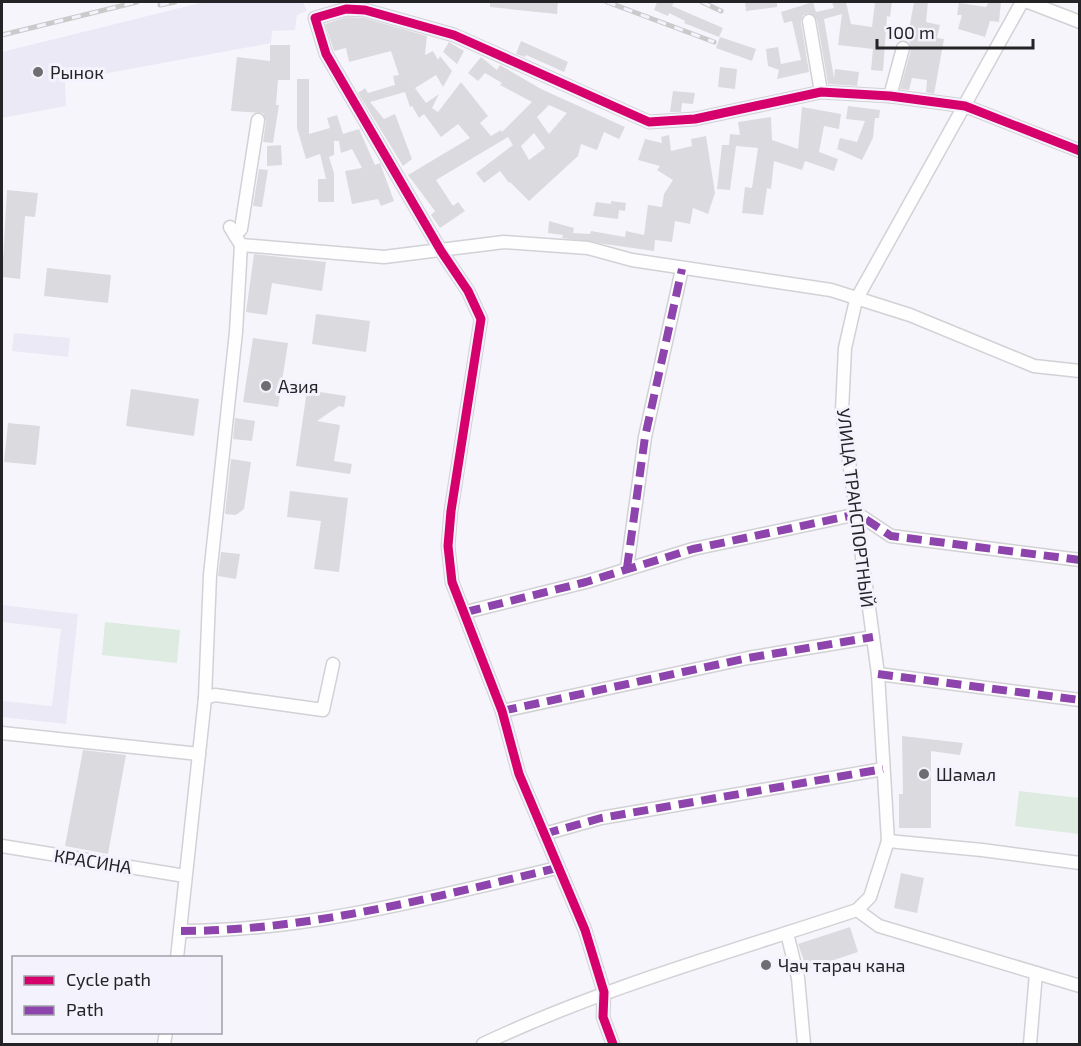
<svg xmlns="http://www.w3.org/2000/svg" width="1081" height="1046" viewBox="0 0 1081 1046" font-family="'Exo 2',sans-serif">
	<rect width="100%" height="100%" fill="#f6f5fb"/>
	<g fill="#ebe9f5">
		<path d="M204 2H303L307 11 297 15 295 30 272 31 271 43 65 81 66 106 2 118V52Z"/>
		<path d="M14 333 70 338 68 357 12 351Z"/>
		<path d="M2 605 78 614 66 724 2 717V701L52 706 61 629 2 622Z"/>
	</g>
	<g fill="#ddebe0">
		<path d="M105 622 180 630 177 663 102 655Z"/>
		<path d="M1019 791 1079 798V834L1015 826Z"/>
	</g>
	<g fill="#dbdbdf" fill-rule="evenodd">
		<path d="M490 2H558L557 14 490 7Z"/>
		<path d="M657 2H674L672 6 723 28 719 37 684 23 685 21 669 13 668 16 654 10Z"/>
		<path d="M745 2H777V7L746 11Z"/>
		<path d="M813 2 816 12 834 8 832 2H846L851 24 872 27 875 2H892L890 17 887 16 883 71 871 70 873 49 838 45 842 14 824 19 834 78 835 69 859 72 857 86 828 84 817 20 808 13 803 15 801 22 809 72 777 79 779 70 768 66 766 49 778 47 781 64 801 60 792 21 784 23 781 12Z"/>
		<path d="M914 2H928L926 22 940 25 937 38 944 39 934 94 926 92 927 80 912 78 909 90 900 89 911 50 908 35Z"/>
		<path d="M989 2H1001L999 22 990 21 985 37 958 29 962 15H957L959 3 986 7Z"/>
		<path d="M347 17 364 18 427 36 425 55 433 51 438 60 440 56 452 71 443 87 436 75 415 88 426 103 439 94 432 108 438 112 461 82 488 116 480 123 491 136 501 130 502 132 532 102 500 85 502 83 485 73 478 81 468 73 481 57 497 70 500 65 541 89 625 127 619 139 604 132 597 150 581 144 578 156 529 201 510 182 509 183 500 171 484 183 476 173 513 145 508 137 436 180 453 206 458 202 465 211 440 228 431 215 435 211 408 175 470 138 458 124 441 137 424 114 419 118 412 106 410 107 405 92 370 102 384 119 395 114 412 159 403 166 358 93 365 88 368 93 395 85 393 76 399 75 391 51 349 62 346 48 334 51 325 24ZM549 105 567 113 549 134 537 117ZM534 133 545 148 529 160 521 146Z"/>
		<path d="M720 37 756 49 752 61 716 48Z"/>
		<path d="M521 41 568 62 564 72 526 55 525 57 516 54Z"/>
		<path d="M449 42 464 51 457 64 443 52Z"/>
		<path d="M270 45H290V80H278L276 105H279L273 143 263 142 266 121 263 113 231 111 237 57 270 61Z"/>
		<path d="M720 67 737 69 735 89 718 87Z"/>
		<path d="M297 79H309V134L330 128 327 118 337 115 343 134 359 129 375 165 380 163 394 201 381 206 378 199 352 204 345 171 362 168 352 149 341 153 339 141H334V155L329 157 334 173V202H318V179H326L320 154 306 159 297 128Z"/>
		<path d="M673 91 695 93 693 104 682 103 681 112H670Z"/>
		<path d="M848 106 880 110 879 118H875L873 138 862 160 837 149 840 138 857 142 865 121 846 119Z"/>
		<path d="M802 107 841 114 839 129 824 126 819 152 838 159 834 171 805 161 802 170 774 161 771 189 767 188 763 215 742 213 745 187 752 188 758 148 736 146 730 190 717 189 722 145H729L730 134 740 135 738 122 771 117 772 140 798 149Z"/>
		<path d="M669 135 671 151 692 146 691 139 706 136 715 193 708 214 693 208 690 224 675 221 672 242 655 240 654 251 562 238 563 235 548 233 549 221 574 228 573 233 590 234 591 231 625 237 626 231 644 235 648 205 662 207 664 194 673 180 657 170 660 166 638 160 645 139 662 143 661 137Z"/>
		<path d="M281 145 282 165 267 166V146Z"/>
		<path d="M259 169 268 170 262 207 253 206Z"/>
		<path d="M7 190 38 193 35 217 25 216 20 279 2 277Z"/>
		<path d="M611 201 626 203 625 211 619 210 618 219 593 216 596 202 611 204Z"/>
		<path d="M254 254 326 262 322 291 272 283 267 315 246 312Z"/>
		<path d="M47 268 111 275 108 303 44 296Z"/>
		<path d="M316 314 370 321 366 352 312 344Z"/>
		<path d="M253 338 288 343 278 407 243 402Z"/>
		<path d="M131 389 199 399 194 436 126 426Z"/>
		<path d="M307 390 346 396 344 407 339 406 317 421 340 425 334 461 352 464 350 474 296 466Z"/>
		<path d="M235 418 255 421 252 441 233 439Z"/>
		<path d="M8 423 40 426 36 465 4 462Z"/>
		<path d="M231 459 251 462 244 509 236 515 225 514Z"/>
		<path d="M290 491 348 498 339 572 314 569 321 521 287 517Z"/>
		<path d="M221 552 240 554 236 579 218 576Z"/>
		<path d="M902 736 963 743 960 755 931 751V828H899V794H903Z"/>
		<path d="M83 750 126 755 108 854 65 846Z"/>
		<path d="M901 873 924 878 917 913 894 908Z"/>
		<path d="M850 927 858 952 807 969 798 944Z"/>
	</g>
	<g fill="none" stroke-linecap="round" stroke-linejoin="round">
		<defs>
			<g id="minor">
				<path d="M1028 2 1080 22"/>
				<path d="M809 21 821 92"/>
				<path d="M890 96 903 48"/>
				<path d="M235 235 241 229 258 120"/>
				<path d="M241 245 384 257 504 242 588 248 632 260 831 290 910 315 1034 366 1080 371"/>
				<path d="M627 568 645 437 682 269"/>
				<path d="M466 612 586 582 693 549 858 514 891 536 1080 560"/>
				<path d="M878 674 1080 700"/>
				<path d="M205 698 215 695 323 710 333 664"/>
				<path d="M502 711 748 658 873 637"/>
				<path d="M2 733 199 754"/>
				<path d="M544 834 601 818 883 769"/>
				<path d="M888 841 982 850 1080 863"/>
				<path d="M2 846 185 876"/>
				<path d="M857 910 879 926 1080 986"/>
				<path d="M181 931C308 931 434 897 557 868"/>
				<path d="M787 933 798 978 804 1044"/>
				<path d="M177 958 205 698 210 575 236 332 241 245 230 227"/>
				<path d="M164 1044 166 1032"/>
				<path d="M483 1044C603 987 731 952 857 910L870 897 888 841 878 674 842 410 845 348 856 300 1022 2"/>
				<path d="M613 1044 603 1017 604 992 585 930 519 774 502 711 452 582 448 546 451 511 481 319 468 291 441 251 326 54 315 18 346 9 365 10 454 35 649 122 695 119 821 92 890 96 965 106 1080 151"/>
				<path d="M1030 1044 1036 973"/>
			</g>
		</defs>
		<use href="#minor" stroke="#d2d1d5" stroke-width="15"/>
		<use href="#minor" stroke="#fefefe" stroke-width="12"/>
		<defs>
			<g id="rail">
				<path d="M607 2 714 42"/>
				<path d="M702 2 721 11"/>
				<path d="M160 5 175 2"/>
				<path d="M2 35 137 2"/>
			</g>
		</defs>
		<use href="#rail" stroke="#cbcacb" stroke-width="5"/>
		<use href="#rail" stroke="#f4f3fd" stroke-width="3" stroke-dasharray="9" stroke-linecap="butt"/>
		<g stroke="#8e44ad" stroke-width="8" stroke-dasharray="15 8" stroke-linecap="butt">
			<path d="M627 568 645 437 682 269"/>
			<path d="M466 612 586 582 693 549 858 514 891 536 1080 560"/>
			<path d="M878 674 1080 700"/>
			<path d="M502 711 748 658 873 637"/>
			<path d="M544 834 601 818 883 769"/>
			<path d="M181 931C308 931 434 897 557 868"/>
		</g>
		<defs>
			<path id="cycleway" d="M613 1044 603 1017 604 992 585 930 519 774 502 711 452 582 448 546 451 511 481 319 468 291 441 251 326 54 315 18 346 9 365 10 454 35 649 122 695 119 821 92 890 96 965 106 1080 151"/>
		</defs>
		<use href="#cycleway" stroke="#f4f3fd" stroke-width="13"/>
		<use href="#cycleway" stroke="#d6006c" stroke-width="9"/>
	</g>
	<g fill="#6e6d71" stroke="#f4f3fd" stroke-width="2">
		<circle cx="38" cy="72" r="6"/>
		<circle cx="266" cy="386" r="6"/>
		<circle cx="924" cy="774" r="6"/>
		<circle cx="766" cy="965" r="6"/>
	</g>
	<g text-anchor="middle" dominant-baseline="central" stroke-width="6" stroke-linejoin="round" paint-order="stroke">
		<g font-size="18" fill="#242427" stroke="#f4f3fd" text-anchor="start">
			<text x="50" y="72">Рынок</text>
			<text x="278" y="386">Азия</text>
			<text x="936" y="774">Шамал</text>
			<text x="778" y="965">Чач тарач кана</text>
		</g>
		<g font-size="18" fill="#242427" stroke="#f4f3fd">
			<text transform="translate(856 508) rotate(83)">УЛИЦА ТРАНСПОРТНЫЙ</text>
			<text transform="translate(93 861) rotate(9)">КРАСИНА</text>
		</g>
	</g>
	<rect width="1081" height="1046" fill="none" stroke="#242427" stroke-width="6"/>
	<rect x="12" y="956" width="210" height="78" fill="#f4f3fd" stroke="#a1a0a7" stroke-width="1.5"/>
	<rect x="24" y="976" width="30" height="9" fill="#d6006c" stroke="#a1a0a7" stroke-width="1.5"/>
	<text x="66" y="986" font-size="18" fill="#242427">Cycle path</text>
	<rect x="24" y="1006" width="30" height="9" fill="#8e44ad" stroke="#a1a0a7" stroke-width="1.5"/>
	<text x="66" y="1016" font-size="18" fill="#242427">Path</text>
	<path d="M877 39v9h156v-9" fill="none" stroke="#242427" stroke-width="3"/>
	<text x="886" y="39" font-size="18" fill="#242427" stroke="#f4f3fd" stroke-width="4.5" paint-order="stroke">100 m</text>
</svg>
